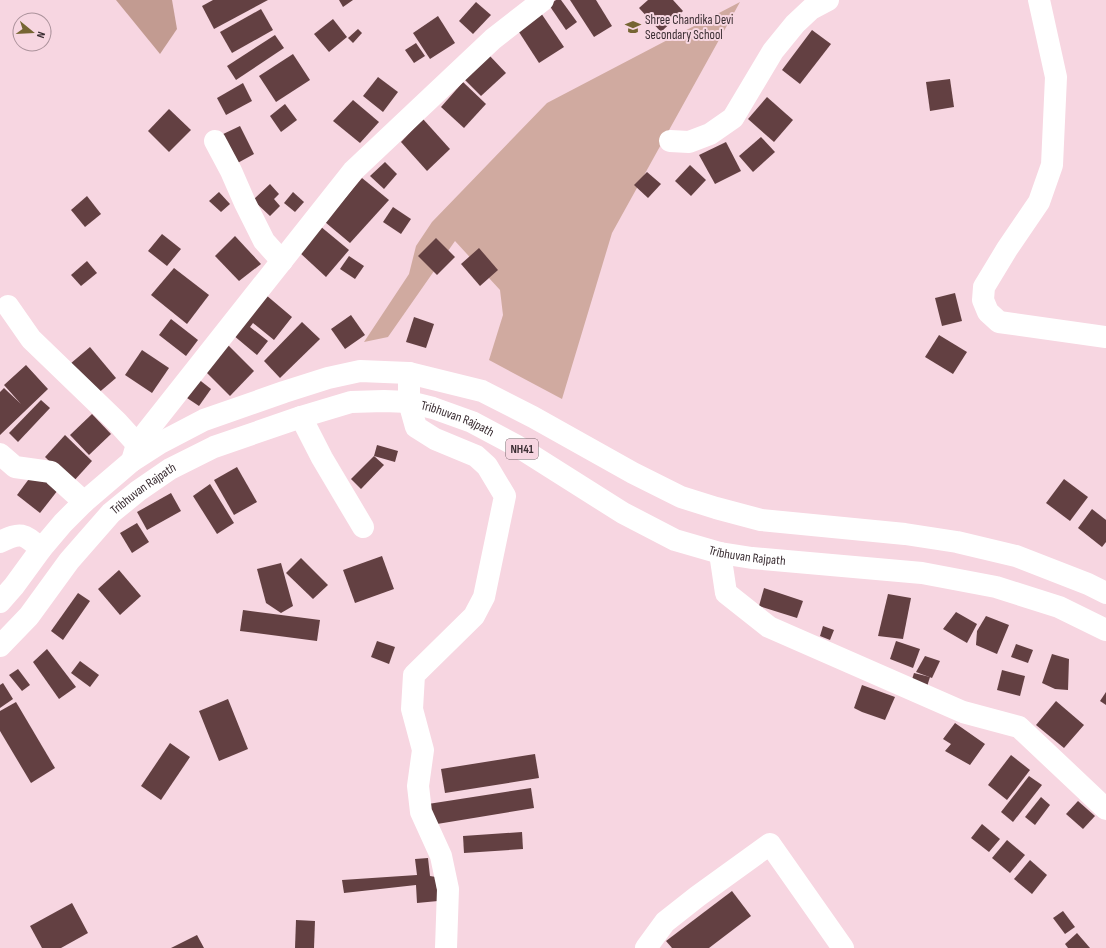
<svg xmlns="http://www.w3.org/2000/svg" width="1106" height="948" viewBox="0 0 1106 948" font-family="'Sofia Sans Condensed',sans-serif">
	<rect width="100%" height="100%" fill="#f7d6e1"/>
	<path fill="#d0aaa0" d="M740 2 612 233 562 399 489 360 503 315 500 290 455 241 388 337 364 342 409 274 416 246 432 222 547 103Z"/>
	<path fill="#c29b91" d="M116 0H172L177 29 160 54Z"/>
	<g fill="#634042">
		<path d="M213 0H268L214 29 202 6Z"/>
		<path d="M339 0H353L343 7Z"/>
		<path d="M556 0H561L577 22 566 30 549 5Z"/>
		<path d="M570 0H596L612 26 594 37Z"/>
		<path d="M648 0H673L683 11 661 32 639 8Z"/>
		<path d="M476 2 491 15 473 34 459 21Z"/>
		<path d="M261 9 273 30 232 53 220 32Z"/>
		<path d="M541 13 564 47 539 63 517 29Z"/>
		<path d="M438 16 455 43 430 59 413 33Z"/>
		<path d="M333 19 347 37 329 52 314 34Z"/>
		<path d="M358 29 362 33 353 43 348 38Z"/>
		<path d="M812 30 831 44 800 84 782 70Z"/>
		<path d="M275 35 284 48 236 80 227 66Z"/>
		<path d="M416 43 425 56 414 63 405 50Z"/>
		<path d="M293 54 310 80 276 102 259 76Z"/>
		<path d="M489 55 506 73 481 96 464 79Z"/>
		<path d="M378 77 398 92 383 112 363 96Z"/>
		<path d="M950 79 954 107 930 111 926 82Z"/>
		<path d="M463 82 486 104 464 128 441 107Z"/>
		<path d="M243 83 252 101 226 115 217 98Z"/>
		<path d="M767 97 793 120 774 142 748 119Z"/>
		<path d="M353 100 379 122 360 143 333 121Z"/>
		<path d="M285 104 297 120 281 132 270 116Z"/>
		<path d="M169 109 191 130 169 152 148 131Z"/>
		<path d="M423 119 450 149 427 171 401 142Z"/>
		<path d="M240 126 254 154 234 165 219 136Z"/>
		<path d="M761 137 775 152 753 172 739 156Z"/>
		<path d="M726 142 741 171 715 184 699 155Z"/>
		<path d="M385 162 397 174 384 189 370 176Z"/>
		<path d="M690 165 706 180 691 196 675 181Z"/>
		<path d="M647 172 661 184 648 198 634 185Z"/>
		<path d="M362 178 389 200 350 243 325 222Z"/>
		<path d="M270 184 279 194 274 199 280 206 270 216 253 200Z"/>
		<path d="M219 192 230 204 221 212 209 201Z"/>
		<path d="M293 192 304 202 295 212 284 203Z"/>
		<path d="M87 196 101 214 85 227 71 210Z"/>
		<path d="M393 207 411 219 401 234 383 222Z"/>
		<path d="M320 226 349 250 326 277 299 252Z"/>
		<path d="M162 234 181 249 167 266 148 251Z"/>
		<path d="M235 236 261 264 239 281 215 256Z"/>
		<path d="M436 238 455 257 437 275 418 256Z"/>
		<path d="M479 248 498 270 480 286 461 264Z"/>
		<path d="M349 256 364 266 355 279 340 269Z"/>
		<path d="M87 261 97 273 81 286 71 275Z"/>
		<path d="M174 268 209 295 187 324 151 295Z"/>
		<path d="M955 293 962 321 942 326 935 298Z"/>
		<path d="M266 295 292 317 274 340 253 323 250 327 268 341 257 355 233 335Z"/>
		<path d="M351 315 365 335 345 349 331 329Z"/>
		<path d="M414 317 434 324 426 348 406 342Z"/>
		<path d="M171 319 198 340 186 356 159 335Z"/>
		<path d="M302 322 320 339 280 378 264 361Z"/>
		<path d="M939 335 967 352 953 374 925 357Z"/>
		<path d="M227 344 254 371 230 396 203 369Z"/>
		<path d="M90 347 116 378 96 395 70 364Z"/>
		<path d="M142 350 169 368 152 393 125 375Z"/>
		<path d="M26 365 48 389 0 435V392L4 388 21 404 4 385Z"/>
		<path d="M197 378 211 389 199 406 184 396Z"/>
		<path d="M41 400 50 408 18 442 9 433Z"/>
		<path d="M92 414 111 434 89 455 70 435Z"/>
		<path d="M65 435 92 461 72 483 45 457Z"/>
		<path d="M377 445 398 451 395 462 374 456Z"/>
		<path d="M374 456 384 465 361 489 351 479Z"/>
		<path d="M237 467 257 502 234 515 214 480Z"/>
		<path d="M34 472 58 490 40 513 17 495Z"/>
		<path d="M1064 479 1088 497 1070 521 1046 503Z"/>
		<path d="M210 484 234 523 217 534 193 496Z"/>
		<path d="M171 493 181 511 147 530 137 512Z"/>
		<path d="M1092 509 1106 520V542L1102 547 1078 528Z"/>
		<path d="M137 523 149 542 132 553 120 533Z"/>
		<path d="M382 556 394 589 355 603 343 570Z"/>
		<path d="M301 558 328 585 313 599 286 573Z"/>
		<path d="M281 563 293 606 281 613 266 603 257 569Z"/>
		<path d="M119 570 141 596 120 615 98 589Z"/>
		<path d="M764 588 803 601 797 618 759 606Z"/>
		<path d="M78 593 90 601 63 640 51 631Z"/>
		<path d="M888 594 911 598 903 639 878 636Z"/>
		<path d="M243 610 320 620 317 641 240 631Z"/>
		<path d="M956 612 977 624 967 643 943 629Z"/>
		<path d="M986 616 1009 625 997 654 976 645 977 631Z"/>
		<path d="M823 626 834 630 830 640 820 636Z"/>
		<path d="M377 641 395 647 389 664 371 657Z"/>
		<path d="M896 641 920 649 913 668 890 659Z"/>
		<path d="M1016 644 1033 650 1028 663 1011 657Z"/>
		<path d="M47 649 76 687 59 699 33 662Z"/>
		<path d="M1052 654 1069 659 1068 690 1055 689 1042 683Z"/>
		<path d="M925 656 940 661 932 678 916 672Z"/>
		<path d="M80 661 99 675 90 687 71 673Z"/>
		<path d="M18 669 30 685 22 691 9 675Z"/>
		<path d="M1002 670 1025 676 1020 696 997 690Z"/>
		<path d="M914 673 930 677 926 690 910 686Z"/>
		<path d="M3 683 13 699 0 708V685Z"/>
		<path d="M862 685 895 697 885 720 862 712 854 708Z"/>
		<path d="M1106 692V705L1100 701Z"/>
		<path d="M228 699 248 749 219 761 199 711Z"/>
		<path d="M1056 701 1084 725 1064 748 1036 725Z"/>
		<path d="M16 702 55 768 31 783 0 731V711Z"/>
		<path d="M955 723 985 744 970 765 945 751 951 744 943 739Z"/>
		<path d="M170 743 190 757 161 800 141 786Z"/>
		<path d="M535 754 539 778 445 793 441 769Z"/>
		<path d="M1011 755 1030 770 1007 800 988 785Z"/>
		<path d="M1029 776 1042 785 1013 822 1001 812Z"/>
		<path d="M531 788 534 808 431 825 428 804Z"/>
		<path d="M1041 797 1050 805 1035 825 1025 817Z"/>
		<path d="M1078 801 1095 816 1083 829 1066 814Z"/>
		<path d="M982 824 1000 839 989 852 971 838Z"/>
		<path d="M522 832 523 849 464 853 463 836Z"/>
		<path d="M1007 840 1025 855 1010 873 992 858Z"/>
		<path d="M428 858 430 876 436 877 438 901 417 903 416 885 344 893 342 880 417 875 415 859Z"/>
		<path d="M1030 860 1047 875 1032 894 1014 879Z"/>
		<path d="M732 891 751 916 709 948H672L666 941Z"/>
		<path d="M72 903 88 933 61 948H42L30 926Z"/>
		<path d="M1063 911 1075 927 1065 934 1053 918Z"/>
		<path d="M296 920 315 921 314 948H295Z"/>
		<path d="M1077 933 1090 948H1068L1065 944Z"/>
		<path d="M197 935 204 948H171Z"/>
	</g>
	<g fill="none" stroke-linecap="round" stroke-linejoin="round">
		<g stroke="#fff" stroke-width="22">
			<path d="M1039 0 1056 77 1052 165 1039 202 1007 249 984 287 983 300 988 312 999 322 1106 337"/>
			<path d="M215 141 231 171 245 203 264 241 282 261"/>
			<path d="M670 141 689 142 710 134 733 118 773 51 795 24 811 9 828 0"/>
			<path d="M8 306 31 339 117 422 137 444"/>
			<path d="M409 373V402L416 427 435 439 476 456 487 466 505 496 484 597 474 616 414 675 412 709 423 750 418 786 421 812 441 856 448 889 446 948"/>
			<path d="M301 417 322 458 363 527"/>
			<path d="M0 454 15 467 51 472 84 502"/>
			<path d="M132 461 137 444 353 171 493 39 543 0"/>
			<path d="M0 542C22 531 24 534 41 549"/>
			<path d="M720 553 726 593 769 627 963 712 1019 727 1106 809"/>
			<path d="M646 948 665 922 698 896 770 844 843 948"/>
		</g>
		<g stroke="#fff" stroke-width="22">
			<path d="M0 602 14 586 41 549 63 523 84 502 132 461 160 443 204 420 284 392 328 378 360 371 409 373 482 391 533 417 633 473 681 497 716 508 761 520 905 534 957 542 1016 556 1088 584 1106 593"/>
			<path id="s1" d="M0 646 29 616 69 561 111 513 138 491 170 469 214 447 301 417 351 402 384 401 409 402 433 408 472 422 517 446 623 513 675 540 720 553 752 558 922 573 996 587 1059 607 1106 630"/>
		</g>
	</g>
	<defs>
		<symbol id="school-bare" viewBox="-9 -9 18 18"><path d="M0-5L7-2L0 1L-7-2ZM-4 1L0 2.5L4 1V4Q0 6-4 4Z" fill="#766533" stroke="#f7d6e1" stroke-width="2.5" paint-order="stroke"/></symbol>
	</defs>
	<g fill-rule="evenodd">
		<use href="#school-bare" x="622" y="16" width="22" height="22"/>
	</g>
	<g text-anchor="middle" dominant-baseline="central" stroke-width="4" stroke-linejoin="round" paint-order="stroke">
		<rect fill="#f7d6e1" stroke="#736066" stroke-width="1" x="506" y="439" width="32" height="20" rx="3"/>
		<g font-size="12" font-weight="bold" fill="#3a2d32">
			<text x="522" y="449">NH41</text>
		</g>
		<g font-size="13" fill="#3a2d32" stroke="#f7d6e1" text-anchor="start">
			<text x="645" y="20">Shree Chandika Devi<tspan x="645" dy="15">Secondary School</tspan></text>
		</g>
		<g font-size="13" fill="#3a2d32" stroke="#f7d6e1">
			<text stroke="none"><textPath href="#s1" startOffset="550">Tribhuvan Rajpath</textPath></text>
			<text stroke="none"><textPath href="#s1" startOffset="214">Tribhuvan Rajpath</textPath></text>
			<text stroke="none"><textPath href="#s1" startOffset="874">Tribhuvan Rajpath</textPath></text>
		</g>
	</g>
	<g transform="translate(32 32) rotate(108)"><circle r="19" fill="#f7d6e1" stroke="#ab929b"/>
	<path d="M0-3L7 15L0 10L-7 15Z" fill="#766533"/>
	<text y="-6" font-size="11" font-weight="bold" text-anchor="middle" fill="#3a2d32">N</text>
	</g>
</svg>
